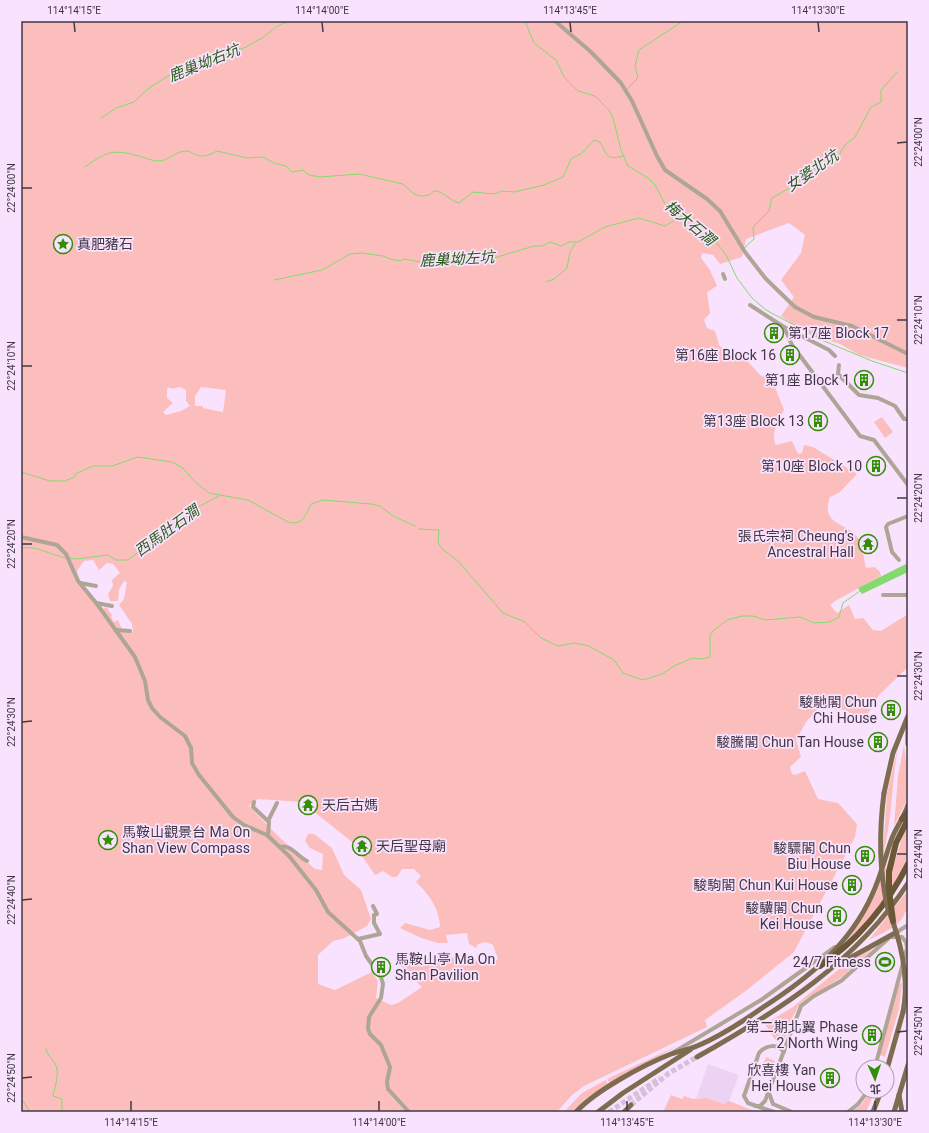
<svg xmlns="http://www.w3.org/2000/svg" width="929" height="1133" viewBox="0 0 929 1133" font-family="Roboto,'Noto Sans TC',sans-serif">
	<rect width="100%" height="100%" fill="#f8e2fe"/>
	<path fill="#ecd3f3" d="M708 1064 739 1075 729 1101 724 1104 707 1098 696 1099Z"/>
	<g fill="#fcbebd" fill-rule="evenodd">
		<path d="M21 21H908V368L859 355 840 344 820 338 799 329 781 316 794 297 781 280 801 253 805 235 789 223 746 239 742 257 720 264 713 255 702 253 701 258 710 270 717 286 707 292 710 313 704 320 707 328 715 331 719 345 726 352H739L760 375 772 380 784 410C779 420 770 434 776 445L792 441 798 454 802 453 804 445 813 447 857 474 840 492 830 497C819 527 851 522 860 541 863 549 864 560 866 568L875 567 880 572 881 576 835 601 830 605 837 613 849 605 855 619 863 618 873 630 881 631 908 614V667L879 695 864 720 845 710 819 708 806 722 796 740 801 757 790 767 792 774 795 775 805 771 818 799 838 803 857 824 855 837 794 952 747 990 705 1020 707 1027 584 1086 572 1095 557 1112H21ZM170 387 171 389 180 387 186 390V401L190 406 181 411 166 415 163 412 173 403 167 398V389ZM201 387 226 390 223 412 203 408V406H195V396ZM93 560 99 570 107 563 113 564 120 573 112 580 113 586 108 594 110 601H118L119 589 124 581 127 582 124 599 119 605 132 624 133 632 125 633 121 627 118 620 114 622 111 617 112 615 106 607 103 609 80 580 77 571 84 561ZM258 799 302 802 352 842 375 875 383 871 392 877H397L402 869H414L421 876 416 882C429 894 440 910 440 927L430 930 405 923 400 928 421 938 438 943H448L446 935 467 933 469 944 476 948 478 944 486 942 493 945 498 959 491 963 441 956 412 961 401 966 422 987 398 1003 391 1005 376 998 378 981 372 972 335 990 318 984V955L333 941 345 938 367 926 371 919 361 890 344 875 332 848 314 834H308L305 841 310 848 323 854 322 870 315 869 280 838 249 806Z"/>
		<path d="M882 417 893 432 885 438 874 422Z"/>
		<path d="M899 743C891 780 893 818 883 854L887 793Z"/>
		<path d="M904 745 907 768 908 767 907 800 894 826 898 776Z"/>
		<path d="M908 823C908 833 910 845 908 855 903 879 867 922 849 939L875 895 889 859 886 883C896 864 899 843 908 823Z"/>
		<path d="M908 890V909L907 912H905C901 927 882 933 869 940Z"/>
		<path d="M877 945 842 977 807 999 798 1007 793 1016 784 1041 777 1039 776 1041 765 1024 793 1007 838 970Z"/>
		<path d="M902 983 899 1009 885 1057 880 1055 899 984Z"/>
		<path d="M679 1045 610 1084 607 1079Z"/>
		<path d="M766 1057 775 1061 769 1076 761 1073Z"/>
		<path d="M606 1080 608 1085 585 1099 572 1112H564L582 1093Z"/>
		<path d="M870 1091H875L866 1112H852L862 1104Z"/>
		<path d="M671 1095 682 1099 684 1096 693 1099 707 1098 724 1104 729 1101 757 1112H669L664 1110Z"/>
	</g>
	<path fill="#84da6e" d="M908 563V572L862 594 858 588Z"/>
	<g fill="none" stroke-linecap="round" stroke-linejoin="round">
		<g stroke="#84da6e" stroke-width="1">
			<path d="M525 21 534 43 556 60 564 77 578 91 595 96 609 110 613 118 621 150 628 166 648 178 655 185 665 204 694 224 716 242 726 255 737 278 752 298 766 310 824 341 872 361 908 373"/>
			<path d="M627 89 638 78 635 66 639 50 683 21"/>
			<path d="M101 118 116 108 134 102 149 88 168 76 213 58 219 59 237 49H242L262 38 276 27 288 21"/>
			<path d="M85 167C108 150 115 149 142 157 148 159 153 161 160 161 169 160 176 151 186 151 191 151 192 154 197 155 204 158 211 154 217 151L247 158 263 157 274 163 286 166 292 172 303 170 309 175 320 177 359 174 403 184C411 191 416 199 428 195 432 194 431 191 436 191 446 193 450 201 459 203L473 192 494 194 502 191 514 192 544 185 563 177 571 159 582 153 594 140 600 142C607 154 606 161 623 156"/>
			<path d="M745 248 746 246 754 239 753 227 769 211 772 198 793 186 819 165 827 163 839 155 845 145 855 137 871 107 881 102V90L897 72"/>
			<path d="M274 280 322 270 350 254 361 253 383 256 390 259 400 261 404 259 421 262 453 257 469 259 485 257 494 258 534 246H542L550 242 561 246 569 242H578L605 227 639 218 665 226 682 216"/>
			<path d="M546 282 554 279 567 268 570 252 575 244"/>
			<path d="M21 472 50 481H65L74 477 77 473 93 466H112L138 457 172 462 183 468 194 481 209 493 248 500 288 522C302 526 306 515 311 504L323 500 371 504 380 506 393 516 415 526"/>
			<path d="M419 529 439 530 438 543 442 549 458 561 503 613 525 622 541 638 558 646 574 643 589 646 614 660 623 673 643 680 662 674 674 666 693 658 702 659 710 657V636L713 631 727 620 742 616H753L765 620 800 617 814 623 830 622 839 617 843 603 860 591"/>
			<path d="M21 549C31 543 53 556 66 558"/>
			<path d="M69 558 77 559 108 555 116 560H128L148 545 160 539 164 534 186 519 194 509 219 496"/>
			<path d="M46 1049C47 1055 51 1057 54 1062 61 1072 55 1085 53 1096L62 1099V1112"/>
			<path d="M21 1098 30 1112"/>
		</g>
		<g stroke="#d4c0d9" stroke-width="5" stroke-dasharray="5 2.5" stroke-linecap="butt">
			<path d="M631 1105 669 1073 697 1057"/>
			<path d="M609 1112 660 1078"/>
		</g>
		<g stroke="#afa596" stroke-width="4">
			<path d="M555 21 591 52 621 83 632 101 657 156 665 170 707 199 720 211 745 252 766 279 795 307 814 317 852 326 908 354"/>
			<path d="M723 274 725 279"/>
			<path d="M750 305 784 327 829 350 835 356"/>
			<path d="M784 327 792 345 860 436 874 440 908 485"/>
			<path d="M839 365 838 374 859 395 878 398 895 406 904 419H908"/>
			<path d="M21 537 57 545 66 554 78 581 97 604 135 657 145 681 148 700 152 708 160 717 185 736 191 748 192 763 199 775 233 817 244 825 267 835 289 856 316 890 328 912 360 941 366 956 381 977 383 984 381 998 369 1017 368 1029 370 1034 381 1045 390 1067 387 1082 388 1089 409 1112"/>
			<path d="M899 560 892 552 886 527 888 524 908 516"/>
			<path d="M80 583 96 586"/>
			<path d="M883 595H908"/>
			<path d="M96 603 112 606"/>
			<path d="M115 630 130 631"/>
			<path d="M254 802 253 807 269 822 268 836"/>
			<path d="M268 821 277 803"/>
			<path d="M280 847C291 844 298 857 307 861"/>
			<path d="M894 934 908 925"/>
			<path d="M358 939 380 934 374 923V915L377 914 373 906"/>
			<path d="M674 1052 761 1000 835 947"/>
			<path d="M875 1067 907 948 906 942 902 937H890"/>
			<path d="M769 1093 773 1104 792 1112"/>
			<path d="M755 1106H760L765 1101 801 1006 814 996 841 981 889 938"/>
			<path d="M774 1112 748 1103 744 1096 759 1053C766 1045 777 1043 784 1052"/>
			<path d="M848 1112 858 1104 868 1091"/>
		</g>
		<g stroke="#7d6c50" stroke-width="5">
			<path d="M908 726V744"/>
			<path d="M884 793 893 753 908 716"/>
			<path d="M839 964 895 933"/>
			<path d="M697 1057C777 1012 857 962 908 883"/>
			<path d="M887 1069 903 1012"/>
			<path d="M899 1095 902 1112"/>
			<path d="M576 1112C595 1091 643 1065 671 1054 679 1051 688 1050 697 1046 719 1037 742 1022 762 1008 807 979 849 946 872 895 881 876 885 857 892 838 897 826 904 817 908 805"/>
			<path d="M598 1112 623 1093 690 1050"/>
			<path d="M624 1112 631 1105"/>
			<path d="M873 1112 881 1091"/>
			<path d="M894 1112 908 1065"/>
		</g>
		<g stroke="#6b5736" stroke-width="6">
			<path d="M902 819 908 812"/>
			<path d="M889 872 896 843 908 819"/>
			<path d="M820 966C857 941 888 904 908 864"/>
		</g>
		<path stroke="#8a7b8e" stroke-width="1" stroke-dasharray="8 4" stroke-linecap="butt" d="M907 1031 908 1028"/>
		<path stroke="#7d6c50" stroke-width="5" d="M884 793C879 831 879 868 887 905 888 911 891 916 893 922 903 951 909 982 903 1012"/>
		<path stroke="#6b5736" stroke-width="6" d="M889 872V890L893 921"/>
	</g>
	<path fill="none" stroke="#423845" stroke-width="1.5" d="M74 22 75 32M322 22 323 32M570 22 571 32M818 22 819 32M897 143 907 142M22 188H32M897 320H907M22 366H32M897 498H907M22 544H32M897 676H907M22 722 32 721M897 854H907M22 900 32 899M897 1032 907 1031M22 1078 32 1077M131 1101V1111M379 1101V1111M627 1101V1111M875 1101V1111"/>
	<defs>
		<symbol id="sight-ring" viewBox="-11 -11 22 22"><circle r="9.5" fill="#f8e2fe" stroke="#308f05" stroke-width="1.5"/><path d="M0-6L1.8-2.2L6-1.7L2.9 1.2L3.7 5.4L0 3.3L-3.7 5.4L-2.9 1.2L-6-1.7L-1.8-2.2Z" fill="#308f05"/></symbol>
		<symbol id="building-ring" viewBox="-11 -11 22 22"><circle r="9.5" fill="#f8e2fe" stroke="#308f05" stroke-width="1.5"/><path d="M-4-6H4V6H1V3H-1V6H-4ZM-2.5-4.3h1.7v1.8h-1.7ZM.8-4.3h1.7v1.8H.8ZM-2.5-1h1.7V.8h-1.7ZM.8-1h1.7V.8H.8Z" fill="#308f05"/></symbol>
		<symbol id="temple-ring" viewBox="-11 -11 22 22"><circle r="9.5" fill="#f8e2fe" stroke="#308f05" stroke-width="1.5"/><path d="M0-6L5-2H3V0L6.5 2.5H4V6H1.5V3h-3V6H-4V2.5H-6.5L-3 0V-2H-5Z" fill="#308f05"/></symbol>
		<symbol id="stadium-ring" viewBox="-11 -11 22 22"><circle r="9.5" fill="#f8e2fe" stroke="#308f05" stroke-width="1.5"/><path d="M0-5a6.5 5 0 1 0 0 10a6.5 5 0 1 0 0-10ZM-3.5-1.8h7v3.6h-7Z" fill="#308f05"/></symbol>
	</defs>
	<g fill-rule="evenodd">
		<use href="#sight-ring" x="52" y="233" width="22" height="22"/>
		<use href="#building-ring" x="763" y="322" width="22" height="22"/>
		<use href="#building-ring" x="779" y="344" width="22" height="22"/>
		<use href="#building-ring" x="853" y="369" width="22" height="22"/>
		<use href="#building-ring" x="807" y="410" width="22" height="22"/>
		<use href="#building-ring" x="865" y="455" width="22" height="22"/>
		<use href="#temple-ring" x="857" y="533" width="22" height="22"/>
		<use href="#building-ring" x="880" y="699" width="22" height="22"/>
		<use href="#building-ring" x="867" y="731" width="22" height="22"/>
		<use href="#temple-ring" x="297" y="794" width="22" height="22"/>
		<use href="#sight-ring" x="97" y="829" width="22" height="22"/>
		<use href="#temple-ring" x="351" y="835" width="22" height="22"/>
		<use href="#building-ring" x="854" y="845" width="22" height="22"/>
		<use href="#building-ring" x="841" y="874" width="22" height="22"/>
		<use href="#building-ring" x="826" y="905" width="22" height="22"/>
		<use href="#stadium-ring" x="874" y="951" width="22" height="22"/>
		<use href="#building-ring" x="370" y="956" width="22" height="22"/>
		<use href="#building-ring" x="861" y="1024" width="22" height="22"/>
		<use href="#building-ring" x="819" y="1067" width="22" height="22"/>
	</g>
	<g text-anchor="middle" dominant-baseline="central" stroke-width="3.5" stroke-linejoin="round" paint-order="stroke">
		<g font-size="14" fill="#423845" stroke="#f8e2fe" text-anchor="end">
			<text x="77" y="244" text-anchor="start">真肥豬石</text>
			<text x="788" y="333" text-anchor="start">第17座 Block 17</text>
			<text x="776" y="355">第16座 Block 16</text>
			<text x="850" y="380">第1座 Block 1</text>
			<text x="804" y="421">第13座 Block 13</text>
			<text x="862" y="466">第10座 Block 10</text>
			<text x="854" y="536">張氏宗祠 Cheung's<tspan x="854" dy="16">Ancestral Hall</tspan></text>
			<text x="877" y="702">駿馳閣 Chun<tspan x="877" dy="16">Chi House</tspan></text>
			<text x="864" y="742">駿騰閣 Chun Tan House</text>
			<text x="322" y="805" text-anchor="start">天后古媽</text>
			<text x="122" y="832" text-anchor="start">馬鞍山觀景台 Ma On<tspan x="122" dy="16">Shan View Compass</tspan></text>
			<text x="376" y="846" text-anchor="start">天后聖母廟</text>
			<text x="851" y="848">駿驃閣 Chun<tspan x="851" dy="16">Biu House</tspan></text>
			<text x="838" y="885">駿駒閣 Chun Kui House</text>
			<text x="823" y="908">駿驥閣 Chun<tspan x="823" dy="16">Kei House</tspan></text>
			<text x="395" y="959" text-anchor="start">馬鞍山亭 Ma On<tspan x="395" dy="16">Shan Pavilion</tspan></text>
			<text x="871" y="962">24/7 Fitness</text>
			<text x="858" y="1027">第二期北翼 Phase<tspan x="858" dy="16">2 North Wing</tspan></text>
			<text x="816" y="1070">欣喜樓 Yan<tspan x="816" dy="16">Hei House</tspan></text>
		</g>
		<g font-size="15" font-style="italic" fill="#275e16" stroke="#f8e2fe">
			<text transform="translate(204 63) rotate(-22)">鹿巢坳右坑</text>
			<text transform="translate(812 171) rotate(-35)">女婆北坑</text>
			<text transform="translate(690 223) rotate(40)">梅大石澗</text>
			<text transform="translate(457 259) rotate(-3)">鹿巢坳左坑</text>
			<text transform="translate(167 531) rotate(-36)">西馬肚石澗</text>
		</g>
	</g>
	<rect width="929" height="1133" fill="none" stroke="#f8e2fe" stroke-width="44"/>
	<g transform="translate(875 1079) rotate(177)"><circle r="19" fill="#f8e2fe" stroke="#af9eb4"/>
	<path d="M0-3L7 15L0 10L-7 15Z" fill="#308f05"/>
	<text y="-6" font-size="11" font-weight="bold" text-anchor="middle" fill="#423845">北</text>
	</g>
	<rect x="22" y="22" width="885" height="1089" fill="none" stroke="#423845" stroke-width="1.5"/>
	<g font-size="10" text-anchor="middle" fill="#423845">
		<text x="74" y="14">114°14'15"E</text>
		<text x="322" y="14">114°14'00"E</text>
		<text x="570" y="14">114°13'45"E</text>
		<text x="818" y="14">114°13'30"E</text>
		<text transform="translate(918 142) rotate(-90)" y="4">22°24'00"N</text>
		<text transform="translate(11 188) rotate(-90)" y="4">22°24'00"N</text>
		<text transform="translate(918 320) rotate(-90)" y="4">22°24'10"N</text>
		<text transform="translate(11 366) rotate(-90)" y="4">22°24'10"N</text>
		<text transform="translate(918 498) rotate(-90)" y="4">22°24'20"N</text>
		<text transform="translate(11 544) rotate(-90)" y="4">22°24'20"N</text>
		<text transform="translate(918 676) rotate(-90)" y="4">22°24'30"N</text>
		<text transform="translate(11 722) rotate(-90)" y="4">22°24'30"N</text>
		<text transform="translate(918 854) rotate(-90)" y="4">22°24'40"N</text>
		<text transform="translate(11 900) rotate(-90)" y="4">22°24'40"N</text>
		<text transform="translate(918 1031) rotate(-90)" y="4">22°24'50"N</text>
		<text transform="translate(11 1078) rotate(-90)" y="4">22°24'50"N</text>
		<text x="131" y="1126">114°14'15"E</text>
		<text x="379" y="1126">114°14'00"E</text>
		<text x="627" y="1126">114°13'45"E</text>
		<text x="875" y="1126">114°13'30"E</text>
	</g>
</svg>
